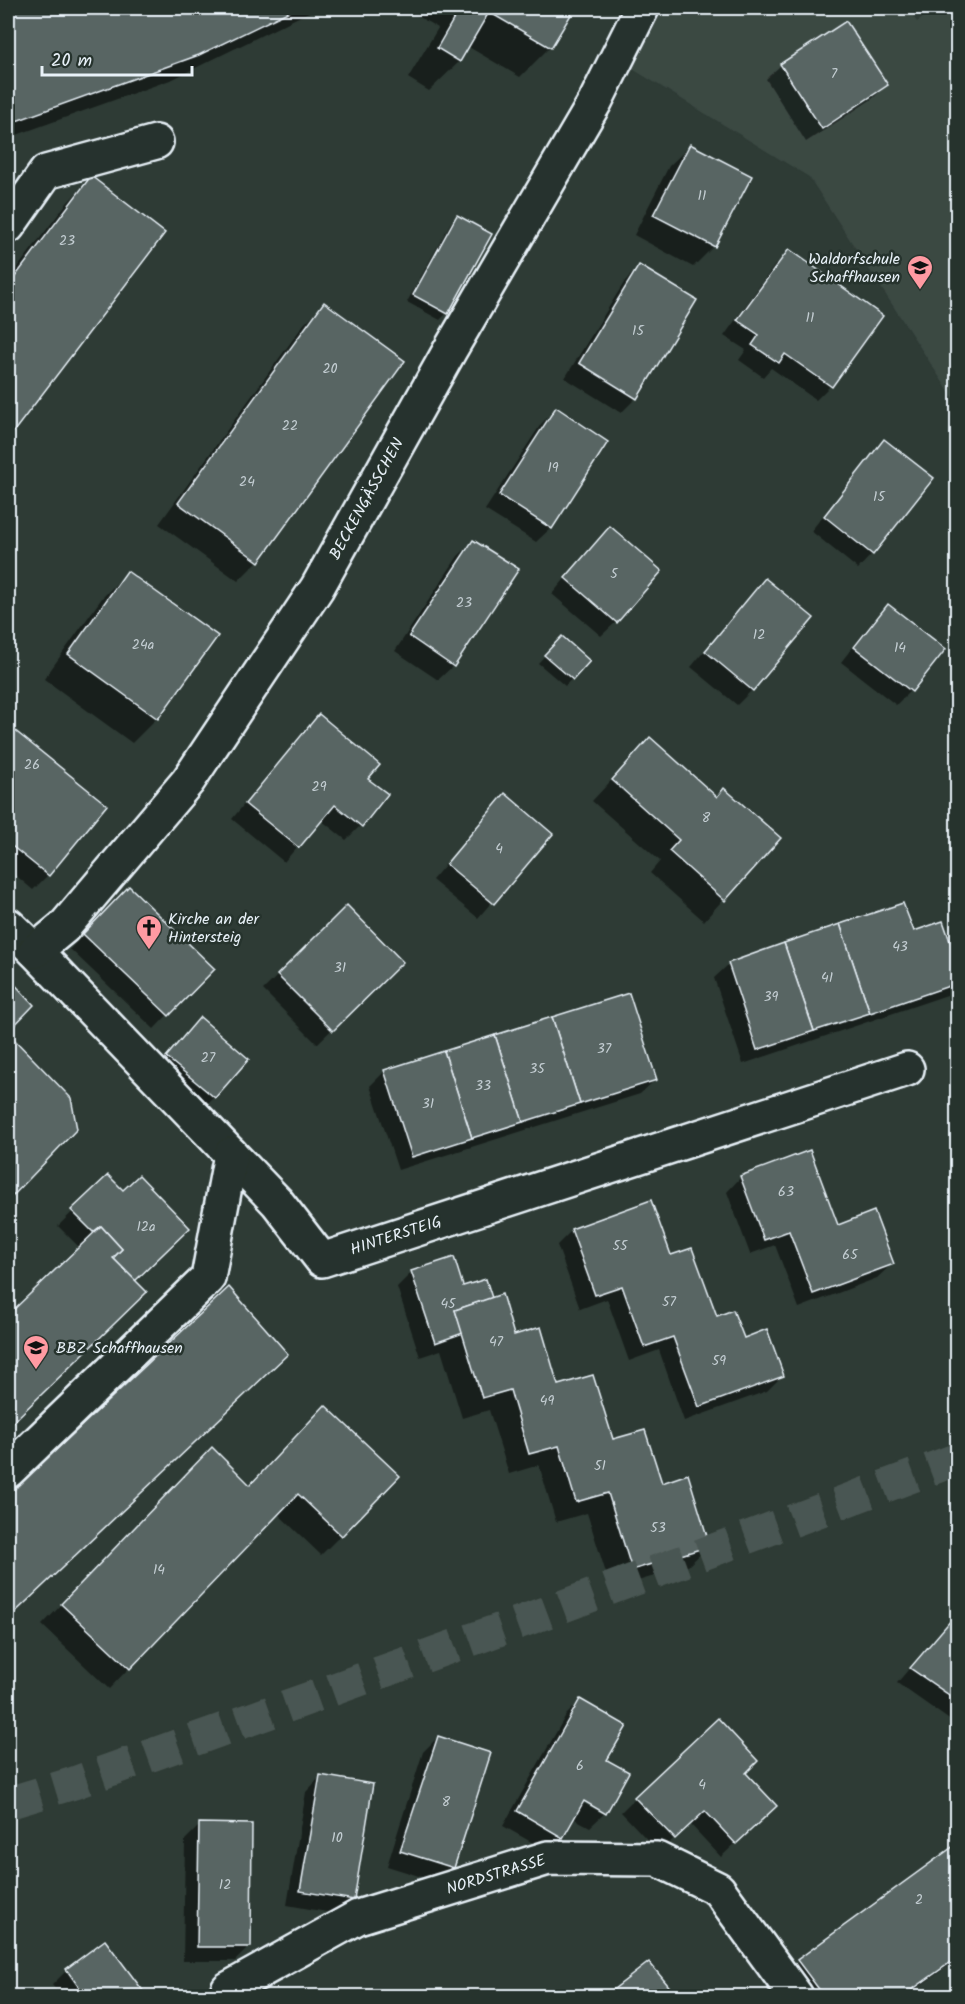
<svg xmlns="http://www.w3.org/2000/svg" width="965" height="2004" viewBox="0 0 965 2004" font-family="Kalam,sans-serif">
	<rect width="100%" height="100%" fill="#2e3b35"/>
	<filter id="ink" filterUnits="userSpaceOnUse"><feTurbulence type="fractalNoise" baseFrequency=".0167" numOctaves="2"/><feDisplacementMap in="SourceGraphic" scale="12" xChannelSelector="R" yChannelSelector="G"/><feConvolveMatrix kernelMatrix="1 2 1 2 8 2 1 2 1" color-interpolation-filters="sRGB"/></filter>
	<g filter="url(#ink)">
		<path fill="#3b4843" d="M655 8H907L917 22 937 8H957V404L809 177 626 65Z"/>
		<g fill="#0007" fill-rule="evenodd">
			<path d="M8 8H317L173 79 8 138Z"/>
			<path d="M411 8H573L550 47 520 77 467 46 459 62 429 91 408 78 438 28 409 11Z"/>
			<path d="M781 65 887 85 872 99 806 142 766 79Z"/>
			<path d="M690 146 714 246 693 267 634 235 669 166Z"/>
			<path d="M91 178 163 233 8 437V280L67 203Z"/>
			<path d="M457 217 447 313 440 320 407 302 450 224Z"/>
			<path d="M789 251 830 386 816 400 771 368 763 377 739 360 746 350 724 336 775 265Z"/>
			<path d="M639 267 636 398 621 413 565 378 625 281Z"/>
			<path d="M324 304 258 561 238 581 159 524 304 324Z"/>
			<path d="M556 409 551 528 536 542 485 510 541 424Z"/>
			<path d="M884 441 872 554 858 569 811 531 870 456Z"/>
			<path d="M473 542 453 666 438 680 395 651 458 556Z"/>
			<path d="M596 542 616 622 601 636 552 594Z"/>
			<path d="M127 573 157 718 132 743 44 679 102 598Z"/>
			<path d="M765 580 812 619 752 690 737 705 691 667 751 595Z"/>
			<path d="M888 606 910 691 896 705 841 662 874 620Z"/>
			<path d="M555 645 588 661 565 686 538 663Z"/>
			<path d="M319 716 366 779 361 825 346 840 321 820 284 862 232 819 305 730Z"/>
			<path d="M8 727 104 805 48 875 33 890 8 869Z"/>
			<path d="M650 739 716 798 778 838 704 921 650 873 660 861 592 801Z"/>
			<path d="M506 795 551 834 478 918 432 880Z"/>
			<path d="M114 903 212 969 154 1029 70 949Z"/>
			<path d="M347 907 401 962 317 1044 263 990Z"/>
			<path d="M913 932 958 969V985L947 995 743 1064 714 978 729 964Z"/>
			<path d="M8 979 32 1005 8 1029Z"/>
			<path d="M200 1019 214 1097 200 1111 153 1072Z"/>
			<path d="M8 1035 70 1099 76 1129 8 1199Z"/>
			<path d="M385 1071 655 1080 640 1094 398 1170 370 1086Z"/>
			<path d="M108 1177 134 1281 124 1313 8 1426V1318L80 1248 58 1226Z"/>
			<path d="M741 1177 837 1226 892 1264 877 1278 799 1308 775 1245 750 1254 727 1192Z"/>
			<path d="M572 1230 671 1257 716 1318 782 1376 767 1391 684 1421 659 1350 629 1361 607 1299 580 1309 557 1245Z"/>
			<path d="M412 1272 491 1299 513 1337 557 1387 612 1441 661 1484 709 1546 688 1566 611 1589 587 1513 556 1522 539 1465 509 1474 489 1410 462 1418 441 1350 420 1357 397 1287Z"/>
			<path d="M229 1289 286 1354 8 1618V1497Z"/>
			<path d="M305 1428 341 1535 321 1555 277 1513 109 1689 42 1625 191 1470 249 1486Z"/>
			<path d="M958 1611V1726L897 1683Z"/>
			<path d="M581 1700 605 1761V1813L590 1827 573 1818 562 1837 547 1851 503 1826 566 1715ZM578 1796 602 1810V1813L576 1799Z"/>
			<path d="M438 1737 489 1754 452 1868 438 1882 387 1866 423 1752Z"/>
			<path d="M744 1773 760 1820 721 1857 690 1824 659 1852 621 1812 635 1798Z"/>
			<path d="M320 1777 353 1899 338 1914 287 1905 306 1792Z"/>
			<path d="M200 1825 250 1946 235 1961H183L185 1840Z"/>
			<path d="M958 1845V1959L906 1996H799L783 1976 798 1962Z"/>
			<path d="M105 1942 145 1996H61L52 1985 67 1970Z"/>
			<path d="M649 1964 675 1996H608Z"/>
		</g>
		<g fill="#596563" stroke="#e8f1f8" stroke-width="1.5">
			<path d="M8 8H296L199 55 8 124Z"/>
			<path d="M460 8H575L551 48 489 12 460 62 437 48Z"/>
			<path d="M846 21 888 85 822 129 780 64Z"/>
			<path d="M690 144 752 176 715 247 653 215Z"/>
			<path d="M91 176 165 233 8 439V286Z"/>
			<path d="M457 215 492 234 448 314 413 295Z"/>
			<path d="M789 249 883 316 832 387 785 354 779 363 752 345 759 335 737 320Z"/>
			<path d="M639 265 697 300 637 399 579 363Z"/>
			<path d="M324 302 405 361 259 562 178 503Z"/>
			<path d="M556 407 608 442 552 529 499 495Z"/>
			<path d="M884 439 934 478 873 555 824 516Z"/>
			<path d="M610 526 662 571 617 623 565 578Z"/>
			<path d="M473 540 519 569 454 667 409 636Z"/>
			<path d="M127 571 218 636 158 719 68 654Z"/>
			<path d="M765 578 814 618 753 691 705 651Z"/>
			<path d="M888 604 946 649 912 692 854 647Z"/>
			<path d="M562 636 590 661 573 680 544 655Z"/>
			<path d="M319 714 380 765 368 779 388 794 362 827 335 805 299 848 245 804Z"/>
			<path d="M8 725 107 805 49 876 8 843Z"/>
			<path d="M650 737 717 797 724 788 781 838 725 901 669 851 679 840 612 780Z"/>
			<path d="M505 793 553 834 494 904 446 864Z"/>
			<path d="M129 886 215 969 169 1016 83 934Z"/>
			<path d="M903 903 914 931 943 921 958 964V983L870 1013 840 924Z"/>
			<path d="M347 905 403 962 333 1031 277 975Z"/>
			<path d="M840 924 870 1013 814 1031 784 943Z"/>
			<path d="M784 943 814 1031 757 1050 728 963Z"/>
			<path d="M8 977 34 1005 8 1032Z"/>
			<path d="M629 993 657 1080 580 1104 552 1017Z"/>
			<path d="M200 1017 249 1059 215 1098 166 1057Z"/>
			<path d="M552 1017 580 1104 523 1122 495 1035Z"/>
			<path d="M8 1033 71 1098 77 1129 8 1201Z"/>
			<path d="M495 1035 523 1122 472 1138 444 1051Z"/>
			<path d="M444 1051 472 1138 412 1157 384 1070Z"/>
			<path d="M810 1150 838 1225 874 1211 894 1264 813 1294 789 1231 764 1240 740 1176Z"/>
			<path d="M108 1175 123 1190 139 1175 190 1228 135 1281 113 1258 122 1249 101 1226 93 1232 71 1210Z"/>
			<path d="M651 1200 671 1255 692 1248 717 1316 733 1310 744 1338 767 1329 784 1376 699 1407 673 1337 644 1347 622 1286 595 1295 571 1229Z"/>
			<path d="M101 1226 122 1249 113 1258 147 1292 8 1427V1315Z"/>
			<path d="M454 1257 463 1286 486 1279 492 1298 455 1310 463 1333 435 1343 411 1271Z"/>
			<path d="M229 1287 288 1354 8 1619V1495Z"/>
			<path d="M502 1294 514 1335 541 1327 558 1385 593 1375 613 1439 645 1430 662 1483 688 1474 710 1546 632 1570 608 1493 576 1502 559 1446 529 1454 510 1390 482 1398 455 1310Z"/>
			<path d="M325 1405 400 1476 342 1536 298 1494 130 1669 61 1604 212 1447 250 1485Z"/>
			<path d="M958 1612V1701L910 1668Z"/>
			<path d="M580 1699 627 1726 607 1760 629 1772 606 1814 584 1801 563 1838 517 1811Z"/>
			<path d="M718 1718 758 1761 746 1773 777 1806 736 1844 705 1811 675 1839 634 1797Z"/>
			<path d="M438 1736 491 1753 454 1868 400 1851Z"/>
			<path d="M320 1775 373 1784 354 1900 300 1891Z"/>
			<path d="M199 1823 252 1824 251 1947H197Z"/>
			<path d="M958 1843V1957L903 1996H824L797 1960Z"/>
			<path d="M105 1940 147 1996H85L66 1969Z"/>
			<path d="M649 1962 677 1996H605Z"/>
		</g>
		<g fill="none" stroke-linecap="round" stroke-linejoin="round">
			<path stroke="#4a5652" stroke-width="33" stroke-dasharray="33 16" stroke-linecap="butt" d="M8 1803 74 1783 523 1621 958 1459"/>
			<defs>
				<g id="minor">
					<path d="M8 226 46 172 156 142"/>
					<path d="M8 925 35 951 277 1202 322 1260 907 1069"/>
					<path d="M35 951 64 927 188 781 317 588 450 350 595 102 642 8"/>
					<path d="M8 1471 208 1278 231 1154"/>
					<path d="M228 1989 358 1917 548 1858 657 1859 718 1889 796 1996"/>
				</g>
			</defs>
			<use href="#minor" stroke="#e8f1f8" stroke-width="38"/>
			<use href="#minor" stroke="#26332d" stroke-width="33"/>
		</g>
	</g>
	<defs>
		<symbol id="school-pin" viewBox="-11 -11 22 30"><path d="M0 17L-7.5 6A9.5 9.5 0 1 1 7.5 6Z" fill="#ff9aa2" stroke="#26332d"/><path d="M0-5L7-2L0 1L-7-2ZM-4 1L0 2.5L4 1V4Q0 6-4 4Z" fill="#111"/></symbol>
		<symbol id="church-pin" viewBox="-11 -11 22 30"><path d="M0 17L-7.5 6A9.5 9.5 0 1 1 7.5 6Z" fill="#ff9aa2" stroke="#26332d"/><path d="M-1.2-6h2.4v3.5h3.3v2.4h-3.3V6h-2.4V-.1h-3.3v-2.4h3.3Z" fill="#111"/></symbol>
		<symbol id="university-pin" viewBox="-11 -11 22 30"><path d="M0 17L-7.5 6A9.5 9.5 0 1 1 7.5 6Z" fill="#ff9aa2" stroke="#26332d"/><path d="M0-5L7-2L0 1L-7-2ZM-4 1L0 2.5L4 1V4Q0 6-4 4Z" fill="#111"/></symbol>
	</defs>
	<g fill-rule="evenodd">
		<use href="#school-pin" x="905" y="253" width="30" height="40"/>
		<use href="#church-pin" x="134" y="913" width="30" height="40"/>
		<use href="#university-pin" x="21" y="1333" width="30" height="40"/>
	</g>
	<g text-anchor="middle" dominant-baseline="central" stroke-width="5" stroke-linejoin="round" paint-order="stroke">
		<g font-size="14" fill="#c4ced3">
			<text x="834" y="74">7</text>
			<text x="702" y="196">11</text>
			<text x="67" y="241">23</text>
			<text x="810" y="318">11</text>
			<text x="638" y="331">15</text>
			<text x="330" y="369">20</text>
			<text x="290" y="426">22</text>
			<text x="553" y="468">19</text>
			<text x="247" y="482">24</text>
			<text x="879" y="497">15</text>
			<text x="614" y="574">5</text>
			<text x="464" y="603">23</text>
			<text x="759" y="635">12</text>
			<text x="143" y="645">24a</text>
			<text x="900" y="648">14</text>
			<text x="32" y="765">26</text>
			<text x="319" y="787">29</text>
			<text x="706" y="818">8</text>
			<text x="499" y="849">4</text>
			<text x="900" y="947">43</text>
			<text x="340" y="968">31</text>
			<text x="827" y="978">41</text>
			<text x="771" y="997">39</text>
			<text x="604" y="1049">37</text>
			<text x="208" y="1058">27</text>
			<text x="537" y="1069">35</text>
			<text x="483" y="1086">33</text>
			<text x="428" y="1104">31</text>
			<text x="786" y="1192">63</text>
			<text x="146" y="1227">12a</text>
			<text x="620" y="1246">55</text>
			<text x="850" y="1255">65</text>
			<text x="669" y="1302">57</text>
			<text x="448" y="1304">45</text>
			<text x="496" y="1342">47</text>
			<text x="719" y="1361">59</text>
			<text x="547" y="1401">49</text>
			<text x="600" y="1466">51</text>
			<text x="658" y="1528">53</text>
			<text x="159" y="1570">14</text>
			<text x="580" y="1766">6</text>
			<text x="702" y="1785">4</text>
			<text x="446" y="1802">8</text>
			<text x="337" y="1838">10</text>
			<text x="225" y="1885">12</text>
			<text x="919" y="1900">2</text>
		</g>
		<g font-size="16" fill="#e8f1f8" stroke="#26332d" text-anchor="start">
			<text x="900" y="259" text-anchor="end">Waldorfschule<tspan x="900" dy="18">Schaffhausen</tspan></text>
			<text x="168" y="919">Kirche an der<tspan x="168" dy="18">Hintersteig</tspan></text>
			<text x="56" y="1348">BBZ Schaffhausen</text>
		</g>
		<g font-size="16" fill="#e8f1f8" stroke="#26332d">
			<text transform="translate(367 499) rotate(-61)">BECKENGÄSSCHEN</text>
			<text transform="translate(396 1236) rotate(-18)">HINTERSTEIG</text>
			<text transform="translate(496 1875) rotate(-17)">NORDSTRASSE</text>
		</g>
	</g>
	<rect width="965" height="2004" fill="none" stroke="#26332d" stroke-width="30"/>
	<rect x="15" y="15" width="935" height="1974" fill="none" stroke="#e8f1f8" stroke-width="2" filter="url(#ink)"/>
	<path d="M42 66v9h150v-9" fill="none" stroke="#e8f1f8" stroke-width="3"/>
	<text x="51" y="66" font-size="18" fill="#e8f1f8" stroke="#26332d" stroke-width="4.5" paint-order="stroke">20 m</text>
</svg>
